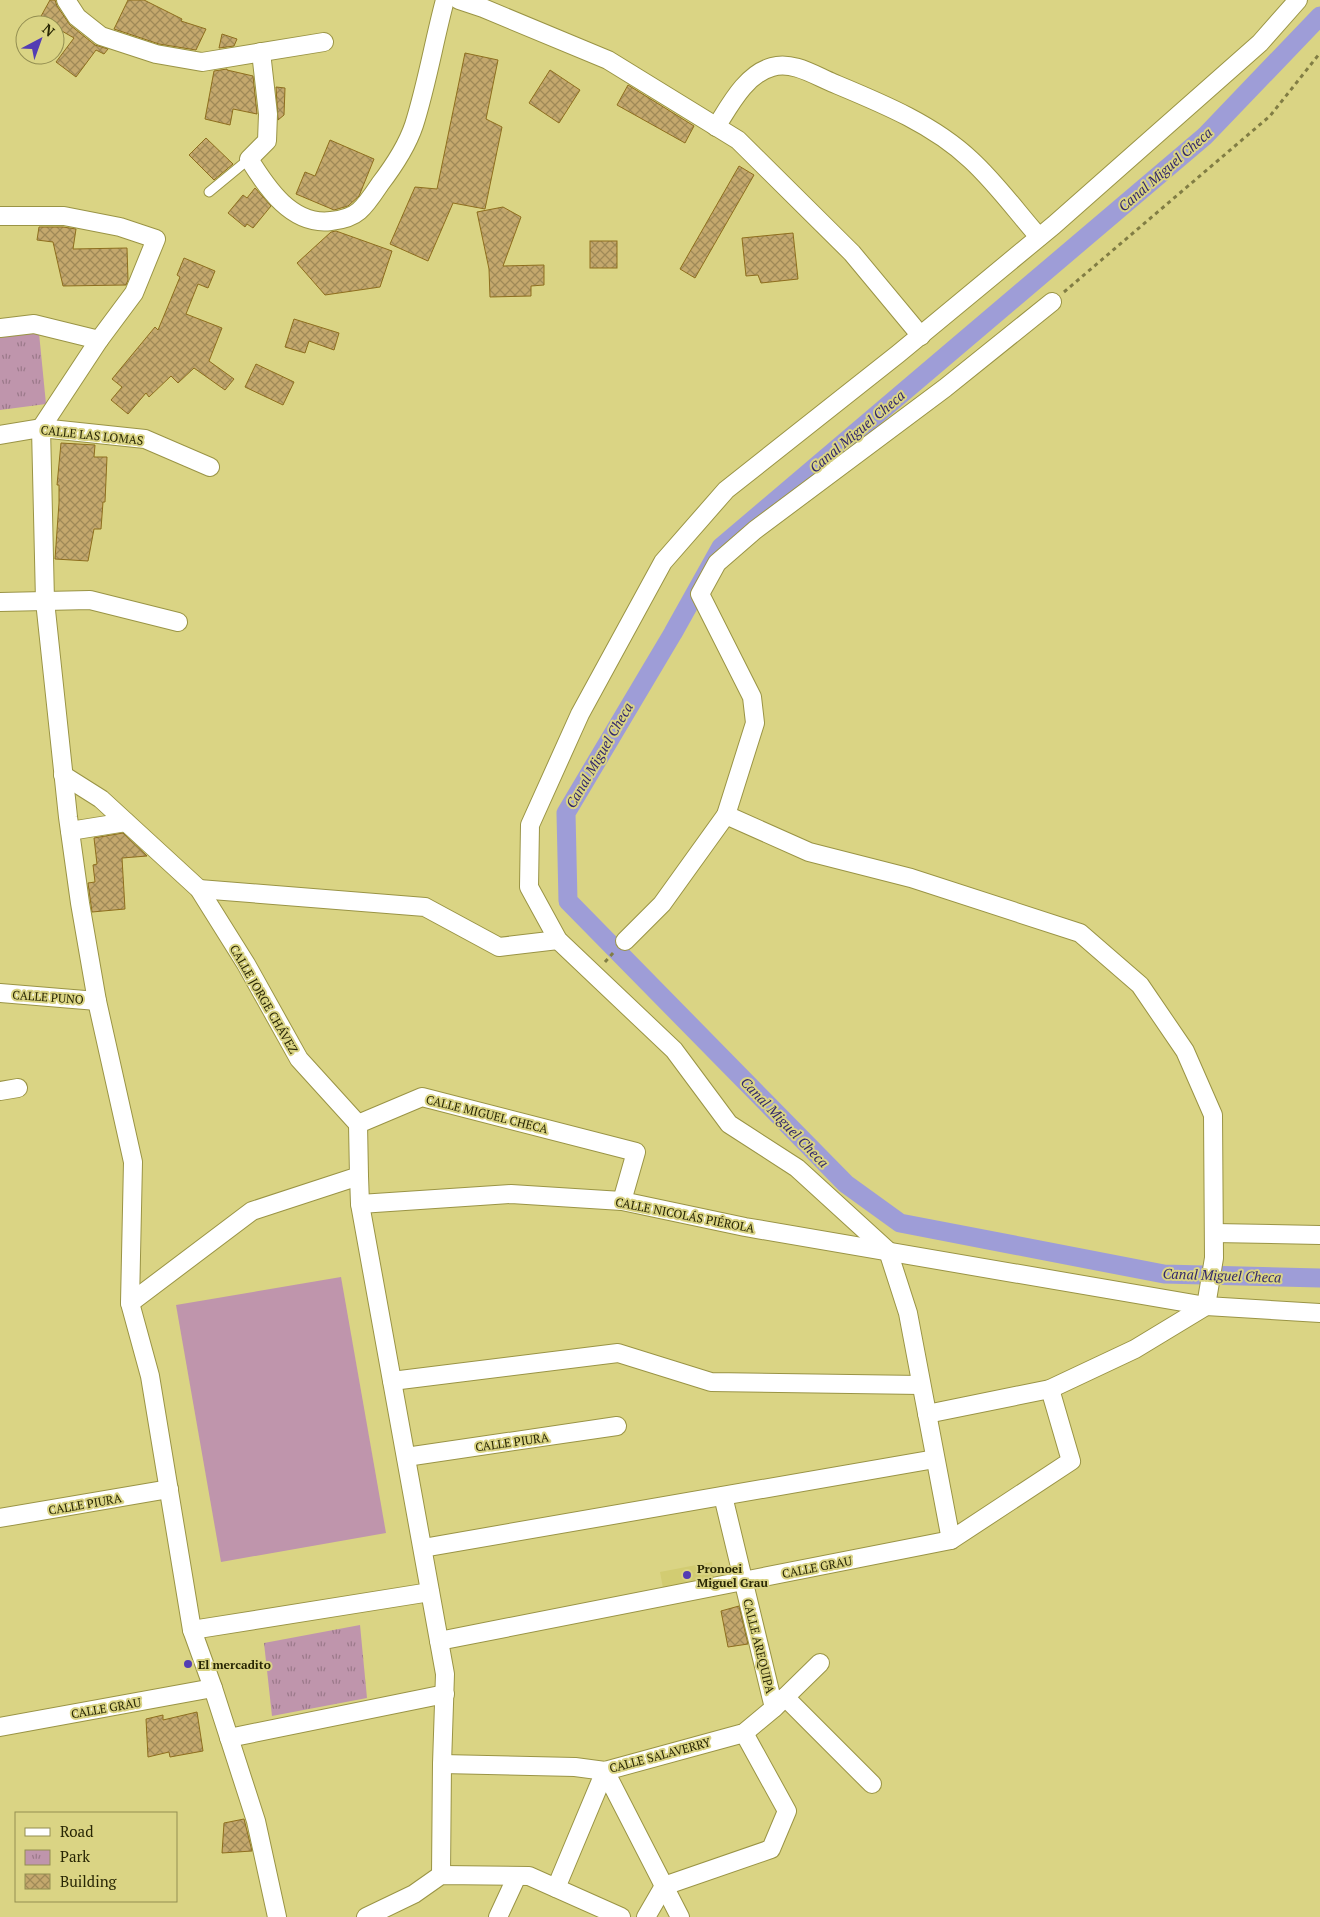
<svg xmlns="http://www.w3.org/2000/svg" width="1320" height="1917" viewBox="0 0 1320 1917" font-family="'PT Serif',serif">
	<defs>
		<pattern id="park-tufts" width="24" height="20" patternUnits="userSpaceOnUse" patternTransform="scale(1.25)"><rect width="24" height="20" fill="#bf95ac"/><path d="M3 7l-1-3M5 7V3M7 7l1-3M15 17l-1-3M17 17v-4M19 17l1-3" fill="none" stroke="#9b798a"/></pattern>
		<pattern id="building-cross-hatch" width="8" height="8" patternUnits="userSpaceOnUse" patternTransform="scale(1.25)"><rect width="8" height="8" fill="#c4a86d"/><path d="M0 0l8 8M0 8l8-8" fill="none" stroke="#9f8957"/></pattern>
	</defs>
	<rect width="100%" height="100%" fill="#dad484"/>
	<path fill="#d2cc72" d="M712 1562 714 1578 663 1588 660 1572Z"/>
	<g fill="url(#park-tufts)">
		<path d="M39 333 46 404 0 410V336Z"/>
		<path d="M360 1625 367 1698 272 1716 264 1643Z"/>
	</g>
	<path fill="#bf95ac" d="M341 1277 386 1533 221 1562 176 1305Z"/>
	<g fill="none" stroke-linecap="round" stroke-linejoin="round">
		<path stroke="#9e9dd7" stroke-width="19" d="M1320 16 1205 136 721 547 673 633 566 813 568 901 846 1184 900 1223 1164 1274 1320 1278"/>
	</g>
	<g fill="url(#building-cross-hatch)" stroke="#8e6e1e">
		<path d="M50 0H55L57 6 70 25 95 45 108 49 104 54 96 50 76 77 56 62 74 38 55 27V25L40 18Z"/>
		<path d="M128 0H144L182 19 181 21 206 29 196 50 159 44 114 29Z"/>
		<path d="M222 34 237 39 234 46 219 48Z"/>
		<path d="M465 53 498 60 486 119 502 127 485 209 453 203 428 261 390 244 415 187 437 189Z"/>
		<path d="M227 69V70L253 76 257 114 233 109 230 125 205 119 214 71Z"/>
		<path d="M550 70 580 90 559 123 529 103Z"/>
		<path d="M628 85 694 126 685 143 617 105Z"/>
		<path d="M276 87 285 88 284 115 278 120Z"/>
		<path d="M206 138 233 164 214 180 189 155Z"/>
		<path d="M330 140 374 159 359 196 348 206 334 210 296 194 305 172 315 176Z"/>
		<path d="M739 166 754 175 695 278 680 269Z"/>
		<path d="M255 188 271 206 253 228 247 224 245 227 228 213 243 195 247 198Z"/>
		<path d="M503 207 521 217 503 266 544 265V285L531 286V296L490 297 489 269 477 212Z"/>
		<path d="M39 227H63L76 229 73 249 127 248 128 280 126 285 63 286 53 242 37 240Z"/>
		<path d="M336 231 392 251 380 287 325 295 297 263 331 232Z"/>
		<path d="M793 233 798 279 761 283 758 275 746 276 742 238Z"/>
		<rect x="590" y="241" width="27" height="27"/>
		<path d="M184 258 215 271 208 288 198 284 186 314 222 328 209 361 234 379 225 390 194 368 178 383 171 376 149 397 146 393 128 414 111 400 122 387 112 379 155 327 158 330 180 277 177 275Z"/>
		<path d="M294 319 339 333 334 350 309 341 305 353 285 347Z"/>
		<path d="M256 364 294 382 283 405 245 387Z"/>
		<path d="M61 443 95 445 94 457H107L105 502H103L101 529H94L88 561 55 559 59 503V485H57Z"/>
		<path d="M123 833 147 856 122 858 125 909 92 912 88 883 95 882 93 865 97 864 94 838Z"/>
		<path d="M739 1606 748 1644 728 1647 721 1611Z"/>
		<path d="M197 1712 203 1751 170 1757 169 1752 148 1757 146 1719 163 1715V1720Z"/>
		<path d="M244 1819 252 1851 222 1853 224 1823Z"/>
	</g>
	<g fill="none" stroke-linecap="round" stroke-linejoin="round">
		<defs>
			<path id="lane" d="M209 192 249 159"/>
			<g id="street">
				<path d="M66 0 77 17 101 36 156 54 202 62 324 42"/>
				<path d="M459 0 483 8 608 60 738 140 852 253 921 336"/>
				<path d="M261 52 268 114 267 141 249 159C267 188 292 226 331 221 341 220 351 218 359 211 367 204 374 193 380 184 393 167 407 146 414 125 427 84 434 41 445 0"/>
				<path d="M716 127C730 105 746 74 772 67 793 61 814 75 833 83 881 103 933 124 971 160 996 183 1017 212 1039 237"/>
				<path d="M0 216H64L120 227 156 239 134 293 99 340"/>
				<path d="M0 328 34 324 99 340 41 428 45 601 68 817 80 903 97 1001 133 1162 130 1303 150 1376 192 1630 213 1688 256 1821 277 1917"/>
				<path d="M0 435 41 428 145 439 210 467"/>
				<path d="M0 602 90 600 178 622"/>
				<path d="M63 775 101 799 199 889 246 964 299 1059 358 1124"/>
				<path d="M726 815 809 852 911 878 1080 933 1140 985 1185 1051 1213 1115 1214 1258 1206 1306 1135 1349 1050 1389 927 1414"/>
				<path d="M70 831 126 822"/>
				<path d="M199 889 425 907 499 947 558 940"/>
				<path d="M625 941 662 904 726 815 755 723 752 697 700 594 717 563 755 530 945 388 1052 302"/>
				<path d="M0 993 97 1001"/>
				<path d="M0 1091 18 1088"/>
				<path d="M359 1176 360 1204 445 1674 442 1764 441 1875"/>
				<path d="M360 1204 511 1194 622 1201 745 1227 1206 1306 1320 1313"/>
				<path d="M1214 1233 1320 1235"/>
				<path d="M130 1303 252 1211 359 1176 358 1124 422 1097 636 1152 622 1201"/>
				<path d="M392 1381 618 1353 711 1382 921 1385"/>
				<path d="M406 1457 617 1426"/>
				<path d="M723 1496 774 1708"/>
				<path d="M0 1518 169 1489"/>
				<path d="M951 1540 908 1313 888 1251 797 1168 729 1124 674 1050 558 940 529 887 530 825 580 714 663 562 726 490 898 354 1054 225 1260 43 1298 0"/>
				<path d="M423 1548 935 1459"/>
				<path d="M192 1630 430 1592"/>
				<path d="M439 1641 951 1540 1071 1461 1050 1389"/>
				<path d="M785 1697 872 1784"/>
				<path d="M0 1727 213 1688"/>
				<path d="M229 1738 445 1694"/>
				<path d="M442 1764 575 1767 605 1771 744 1733 774 1708 820 1663"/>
				<path d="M605 1771 680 1917"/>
				<path d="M556 1888 605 1771"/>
				<path d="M366 1917 414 1894 441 1875 529 1876 621 1917"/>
				<path d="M498 1917 517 1876"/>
				<path d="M646 1917 664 1886 771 1849 787 1811 744 1733"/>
			</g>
		</defs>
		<use href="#lane" stroke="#9a9445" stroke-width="11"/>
		<use href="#street" stroke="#9a9445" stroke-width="20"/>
		<g stroke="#817d44" stroke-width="3" stroke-dasharray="4 4" stroke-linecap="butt">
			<path d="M1064 292 1270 116 1320 53"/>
			<path d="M605 962 614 952"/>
		</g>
		<use href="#lane" stroke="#fff" stroke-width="9"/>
		<use href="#street" stroke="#fff" stroke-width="18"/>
	</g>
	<g fill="#533db4" stroke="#dad484" stroke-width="2">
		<circle cx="687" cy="1575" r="5"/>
		<circle cx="188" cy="1664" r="5"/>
	</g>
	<g text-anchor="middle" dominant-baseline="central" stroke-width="4" stroke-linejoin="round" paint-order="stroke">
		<g font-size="12" fill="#282604" stroke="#dad484">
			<text transform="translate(92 435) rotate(6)">CALLE LAS LOMAS</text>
			<text transform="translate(48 997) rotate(4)">CALLE PUNO</text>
			<text transform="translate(264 999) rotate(60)">CALLE JORGE CHÁVEZ</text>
			<text transform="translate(487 1114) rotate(14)">CALLE MIGUEL CHECA</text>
			<text transform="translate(685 1215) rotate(11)">CALLE NICOLÁS PIÉROLA</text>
			<text transform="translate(512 1442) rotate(-8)">CALLE PIURA</text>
			<text transform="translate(85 1504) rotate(-10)">CALLE PIURA</text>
			<text transform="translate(817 1567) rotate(-11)">CALLE GRAU</text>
			<text transform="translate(759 1646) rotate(76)">CALLE AREQUIPA</text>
			<text transform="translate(106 1708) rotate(-10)">CALLE GRAU</text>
			<text transform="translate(660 1755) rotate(-15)">CALLE SALAVERRY</text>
		</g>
		<g font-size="12" font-weight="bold" fill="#282604" stroke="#dad484" text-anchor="start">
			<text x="697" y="1568">Pronoei<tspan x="697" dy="14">Miguel Grau</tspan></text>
			<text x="198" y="1664">El mercadito</text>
		</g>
		<g font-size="14" font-style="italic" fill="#31276b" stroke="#dad484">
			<text transform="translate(1165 169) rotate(-41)">Canal Miguel Checa</text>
			<text transform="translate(857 431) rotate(-40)">Canal Miguel Checa</text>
			<text transform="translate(599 755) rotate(-60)">Canal Miguel Checa</text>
			<text transform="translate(785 1122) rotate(46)">Canal Miguel Checa</text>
			<text transform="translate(1222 1275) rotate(2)">Canal Miguel Checa</text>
		</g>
	</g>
	<rect x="15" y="1812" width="162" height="90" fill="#dad484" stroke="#938e51"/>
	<rect x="25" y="1828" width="25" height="8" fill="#ffffff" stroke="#938e51"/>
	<text x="60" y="1837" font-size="15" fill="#282604">Road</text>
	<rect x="25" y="1850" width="25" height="15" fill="url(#park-tufts)" stroke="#938e51"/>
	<text x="60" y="1862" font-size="15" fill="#282604">Park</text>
	<rect x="25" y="1874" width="25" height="15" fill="url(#building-cross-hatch)" stroke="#938e51"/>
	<text x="60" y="1887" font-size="15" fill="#282604">Building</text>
	<g transform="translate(40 40) rotate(41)"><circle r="24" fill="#dad484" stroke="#938e51"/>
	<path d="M0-4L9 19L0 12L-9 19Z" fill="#533db4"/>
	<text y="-8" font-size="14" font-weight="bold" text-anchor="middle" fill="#282604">N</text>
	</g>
</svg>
